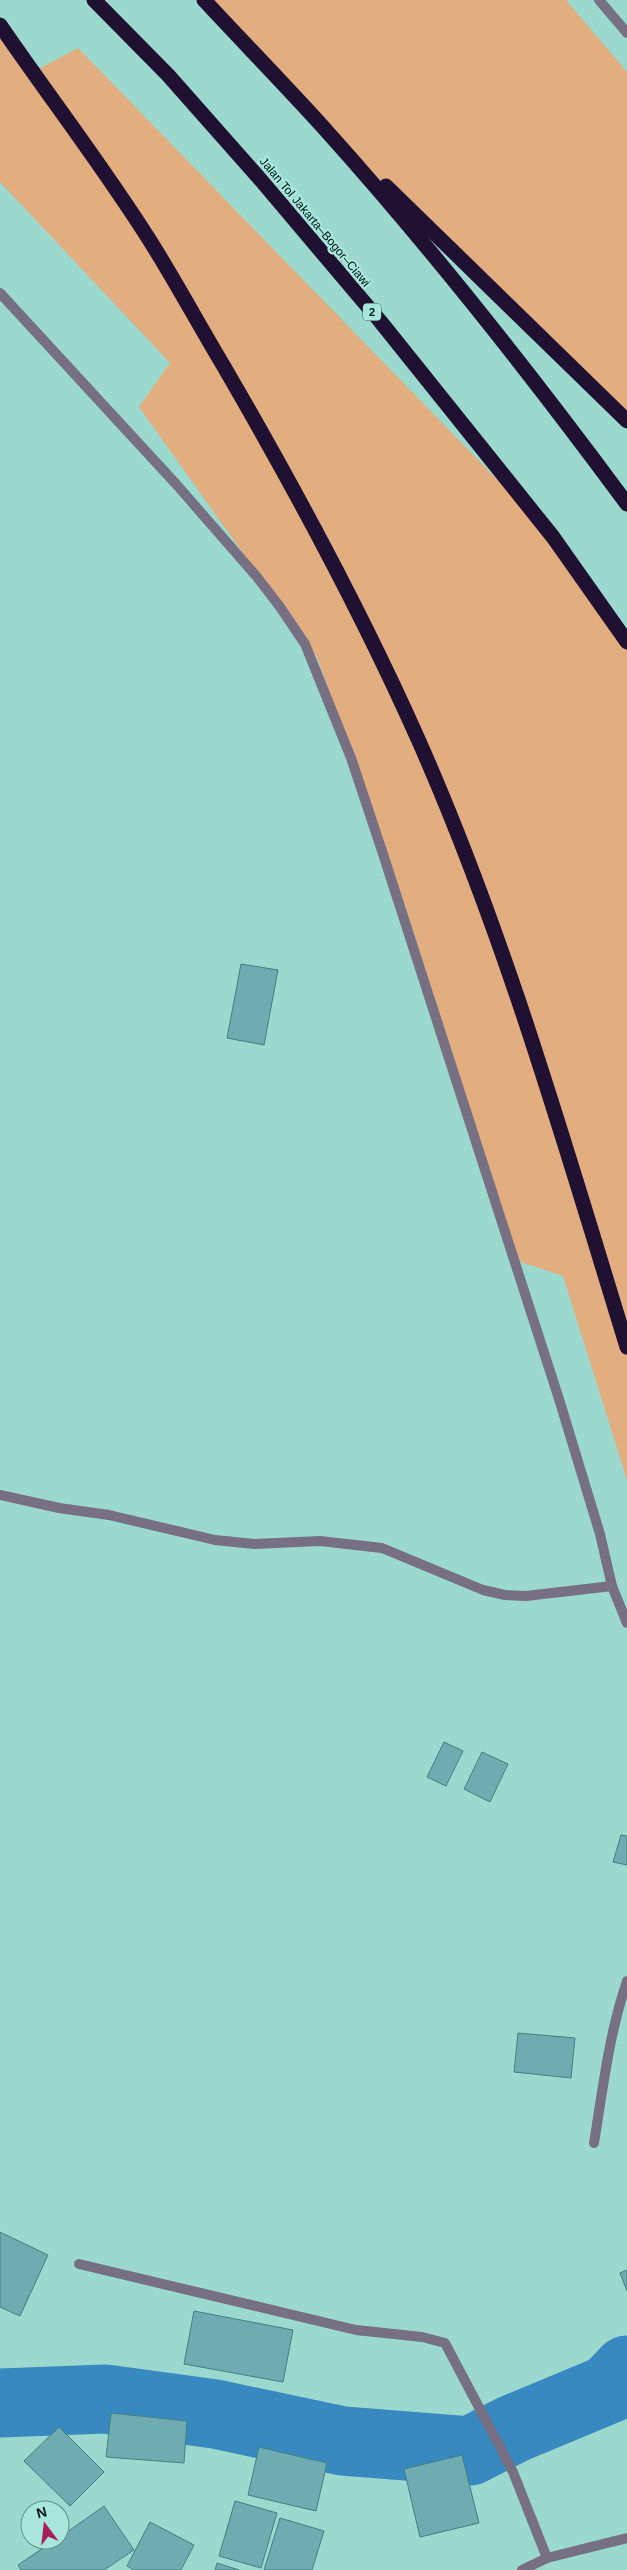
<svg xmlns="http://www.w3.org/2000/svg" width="627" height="2570" viewBox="0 0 627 2570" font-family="Helvetica,sans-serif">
	<rect width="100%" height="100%" fill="#9bd8cd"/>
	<g fill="#e2ad7f">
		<path d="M204 0H566L627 72V421L323 127Z"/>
		<path d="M0 25 33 72 78 48 553 537 627 642V1480L563 1276 518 1261 408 915 317 657 139 407 170 363 0 182Z"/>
	</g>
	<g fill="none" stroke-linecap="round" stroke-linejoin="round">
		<path stroke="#3889c0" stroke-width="69" d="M0 2403 105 2399 215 2414 343 2441 470 2451 513 2429 609 2389 627 2370"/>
	</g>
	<g fill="#6eacb1" stroke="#427f84">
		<path d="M241 964 278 970 264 1045 227 1038Z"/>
		<path d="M444 1742 463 1751 446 1786 427 1777Z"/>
		<path d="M482 1752 508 1764 490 1802 464 1789Z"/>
		<path d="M621 1835 627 1836V1865L613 1862Z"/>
		<path d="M518 2033 575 2038 571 2078 514 2072Z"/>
		<path d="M0 2232 48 2255 20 2316 0 2307Z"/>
		<path d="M627 2270V2291L620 2273Z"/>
		<path d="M194 2311 293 2330 283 2382 184 2364Z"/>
		<path d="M111 2413 187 2421 184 2463 106 2457Z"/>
		<path d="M59 2427 104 2472 70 2506 24 2461Z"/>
		<path d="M259 2447 327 2463 316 2511 248 2495Z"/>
		<path d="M462 2455 479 2523 420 2537 404 2469Z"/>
		<path d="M235 2501 277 2513 261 2568 219 2556Z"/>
		<path d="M104 2506 134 2550 104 2570H21L18 2565 55 2540H60V2537Z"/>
		<path d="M280 2518 324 2531 312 2570H264Z"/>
		<path d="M150 2522 194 2545 181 2570H134L127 2566Z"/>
		<path d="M217 2563 239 2570H215Z"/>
	</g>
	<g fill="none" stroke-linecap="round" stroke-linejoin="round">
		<g stroke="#777083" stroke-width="10">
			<path d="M599 0 627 33"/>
			<path d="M0 293 176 484 257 577 280 607 305 644 351 758 383 854 559 1399 600 1534 612 1586 627 1623"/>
			<path d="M0 1495 59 1508 109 1515 215 1540 254 1544 320 1541 382 1548 483 1590 505 1595 526 1596 612 1586"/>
			<path d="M594 2143C603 2088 609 2034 627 1981"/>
			<path d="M79 2264 356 2330 422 2337 445 2343 513 2472 547 2558"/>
			<path d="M522 2570 547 2558 627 2538"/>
		</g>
		<g stroke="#201132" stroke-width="15">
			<path d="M94 0 168 75 260 179 380 321 553 537 627 642"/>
			<path d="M204 0C243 42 284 84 323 127 431 247 531 374 627 504"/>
			<path d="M0 25C50 98 105 169 152 244 177 284 199 325 223 365 294 487 361 611 418 739 505 935 564 1142 627 1347"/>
			<path d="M386 186 627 421"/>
		</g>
	</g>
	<g text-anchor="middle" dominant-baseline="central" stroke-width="5" stroke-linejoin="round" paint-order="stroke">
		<rect fill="#a8e5da" stroke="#33554f" stroke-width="1" x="363" y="303.5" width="18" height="17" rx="4"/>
		<g font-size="11" font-weight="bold" fill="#011713">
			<text x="372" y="312">2</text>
		</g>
		<g font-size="12" fill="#011713" stroke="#a8e5da">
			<text transform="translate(315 222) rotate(50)">Jalan Tol Jakarta–Bogor–Ciawi</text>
		</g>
	</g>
	<g transform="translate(45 2525) rotate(345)"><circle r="24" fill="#a8e5da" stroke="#65938a"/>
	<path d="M0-4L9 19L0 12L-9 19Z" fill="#ab1d59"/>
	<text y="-8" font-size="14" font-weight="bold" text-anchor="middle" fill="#011713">N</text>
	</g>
</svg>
